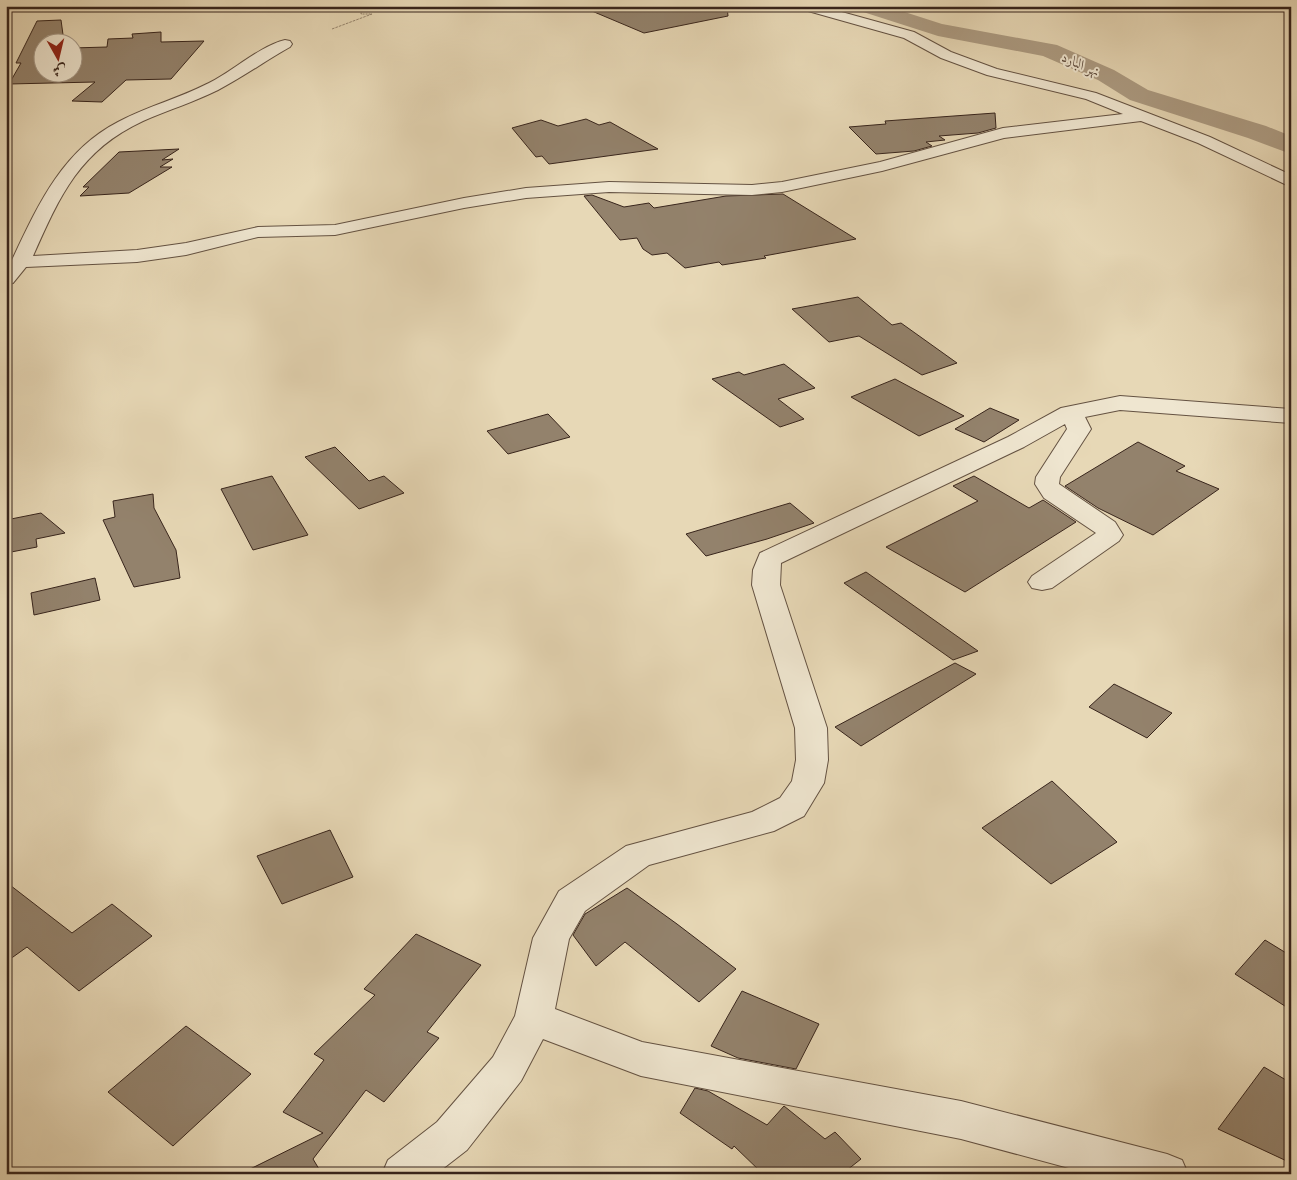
<svg xmlns="http://www.w3.org/2000/svg" width="1297" height="1180" viewBox="0 0 1297 1180" font-family="'Libre Caslon Text',Amiri,serif">
	<rect width="100%" height="100%" fill="#e7d8b6"/>
	<filter id="stains"><feTurbulence type="fractalNoise" baseFrequency=".004" numOctaves="4"/><feColorMatrix values="0 0 0 0 .2 0 0 0 0 .09 0 0 0 0 .02 0 0 0 .5 -.17"/></filter>
	<radialGradient id="worn" r=".72"><stop offset=".6" stop-color="#630" stop-opacity="0"/><stop offset="1" stop-color="#630" stop-opacity=".3"/></radialGradient>
	<g fill="none" stroke-linecap="round" stroke-linejoin="round">
		<path fill="#ac9b82" fill-rule="evenodd" d="M854 6H886L942 24 1057 45 1114 70 1148 90 1266 126 1291 136V154L1248 138 1130 100 1098 80 1043 56 938 36 857 10Z"/>
	</g>
	<g fill="#93826c" stroke="#38251c">
		<path d="M580 6H727L728 16 644 33Z"/>
		<path d="M61 20 64 42H42V72H72V48L107 47 108 39 133 38 132 34 161 32V42L204 41 171 79 126 80 102 102 72 101 95 82 9 84 21 63H16L37 21Z"/>
		<path d="M995 113 996 128 978 133 939 136 945 140 926 142 932 146 914 151 876 154 849 127 886 124 885 121Z"/>
		<path d="M586 119 599 125 610 122 658 149 549 164 542 156 536 157 512 128 541 120 558 126Z"/>
		<path d="M179 149 162 160 173 159 160 167H172L129 193 80 196 89 187H83L119 152Z"/>
		<path d="M783 194 856 239 764 256 766 258 722 265 719 262 685 268 667 253 652 255 643 249 637 238 620 240 584 196 592 195 624 207 649 203 654 208 726 196Z"/>
		<path d="M858 297 892 325 901 323 957 363 922 375 859 336 829 342 792 309Z"/>
		<path d="M784 364 815 388 778 399 804 419 780 427 712 379 739 372 744 375Z"/>
		<path d="M895 379 964 416 919 436 851 397Z"/>
		<path d="M990 408 1019 420 984 442 955 429Z"/>
		<path d="M548 414 570 437 508 454 487 431Z"/>
		<path d="M1138 442 1185 466 1176 471 1219 489 1153 535 1098 508 1065 486Z"/>
		<path d="M335 447 369 481 384 476 404 493 359 509 305 457Z"/>
		<path d="M272 476 308 535 253 550 221 489Z"/>
		<path d="M974 476 1029 508 1043 500 1076 522 965 592 886 547 978 501 953 486Z"/>
		<path d="M153 494 154 508 176 550 180 578 134 587 103 520 115 517 113 501Z"/>
		<path d="M790 503 814 523 767 539 706 556 686 534Z"/>
		<path d="M41 513 65 533 36 539 37 547 6 553V520Z"/>
		<path d="M866 572 978 651 953 660 844 583Z"/>
		<path d="M95 578 100 600 34 615 31 593Z"/>
		<path d="M955 663 976 674 861 746 835 727Z"/>
		<path d="M1114 684 1172 713 1147 738 1089 707Z"/>
		<path d="M1052 781 1117 842 1051 884 982 828Z"/>
		<path d="M330 830 353 877 282 904 257 856Z"/>
		<path d="M6 882 72 933 112 904 152 936 79 991 27 947 6 962Z"/>
		<path d="M627 888 677 924 736 969 699 1002 625 942 596 966 573 935 585 914Z"/>
		<path d="M416 934 481 965 427 1032 439 1038 384 1102 366 1090 313 1159 322 1174H240L323 1133 283 1112 324 1060 314 1054 375 995 364 989Z"/>
		<path d="M1265 940 1291 956V1010L1235 974Z"/>
		<path d="M742 991 819 1024 796 1069 738 1058 711 1046Z"/>
		<path d="M186 1026 251 1074 173 1146 108 1092Z"/>
		<path d="M1264 1067 1291 1083V1163L1218 1129Z"/>
		<path d="M695 1088 708 1091 767 1125 784 1106 825 1139 835 1132 861 1159 842 1174H763L734 1146 732 1149 680 1113Z"/>
	</g>
	<g fill="none" stroke-linecap="round" stroke-linejoin="round">
		<defs>
			<g id="street">
				<path d="M799 6H820L914 32 951 52 997 69 1096 93 1210 137 1291 175V187L1198 143 1141 121 1004 138 882 171 782 192 752 195 609 192 526 198 464 208 335 235 258 237 186 255 137 262 26 267 13 283 6 285V267L12 260C38 205 62 151 118 122 148 106 180 98 209 83 233 71 260 46 285 40L290 41 292 44 290 47C265 61 243 77 218 90 194 102 168 110 143 121 80 150 60 195 33 256L137 250 186 243 258 227 335 225 464 198 526 188 609 182 752 185 782 182 880 162 1003 128 1123 114 1086 99 987 75 941 58 904 38 801 9Z"/>
				<path d="M1120 396 1291 409V423L1120 410 1085 417 1091 429 1060 477 1059 484 1115 522 1123 535 1119 541 1052 588 1042 590 1032 588 1028 582 1032 576 1096 533 1044 498 1035 484 1036 477 1067 429 1065 424 1024 447 781 563 780 585 827 728 828 760 824 783 804 816 774 831 649 865 585 911 569 939 555 1009 642 1042 961 1101 1167 1154 1182 1160 1188 1174H1091L961 1139 641 1076 543 1039 521 1081 467 1150 436 1174H382L388 1160 437 1122 493 1057 515 1016 533 938 559 891 626 846 752 812 780 798 792 781 796 760 795 728 752 585 753 570 760 553 1008 437 1061 408Z"/>
			</g>
		</defs>
		<use href="#street" stroke="#645242" stroke-width="2"/>
		<g stroke="#38251c" stroke-width="1" stroke-dasharray="0.5 1" stroke-linecap="butt">
			<path d="M516 10 557 6"/>
			<path d="M332 29 372 14H361L362 7 355 6"/>
			<path d="M6 37 10 49 6 69"/>
		</g>
		<use href="#street" fill="#efe6d0" fill-rule="evenodd"/>
	</g>
	<g text-anchor="middle" dominant-baseline="central" stroke-width="4" stroke-linejoin="round" paint-order="stroke">
		<g font-size="14" font-style="italic" fill="#5b483b" stroke="#efe6d0">
			<text transform="translate(1081 64) rotate(24)">نهر البارد</text>
		</g>
	</g>
	<rect width="1297" height="1180" fill="none" stroke="#e7d8b6" stroke-width="25"/>
	<rect x="8" y="8" width="1282" height="1165" fill="none" stroke="#38251c" stroke-width="2.5"/>
	<rect x="12" y="12" width="1272" height="1155" fill="none" stroke="#38251c"/>
	<g transform="translate(58 58) rotate(172)"><circle r="24" fill="#efe6d0" stroke="#a69988"/>
	<path d="M0-4L9 19L0 12L-9 19Z" fill="#8f2418"/>
	<text y="-8" font-size="14" font-weight="bold" text-anchor="middle" fill="#38251c">ش</text>
	</g>
	<rect width="100%" height="100%" filter="url(#stains)"/>
	<rect width="100%" height="100%" fill="url(#worn)"/>
</svg>
